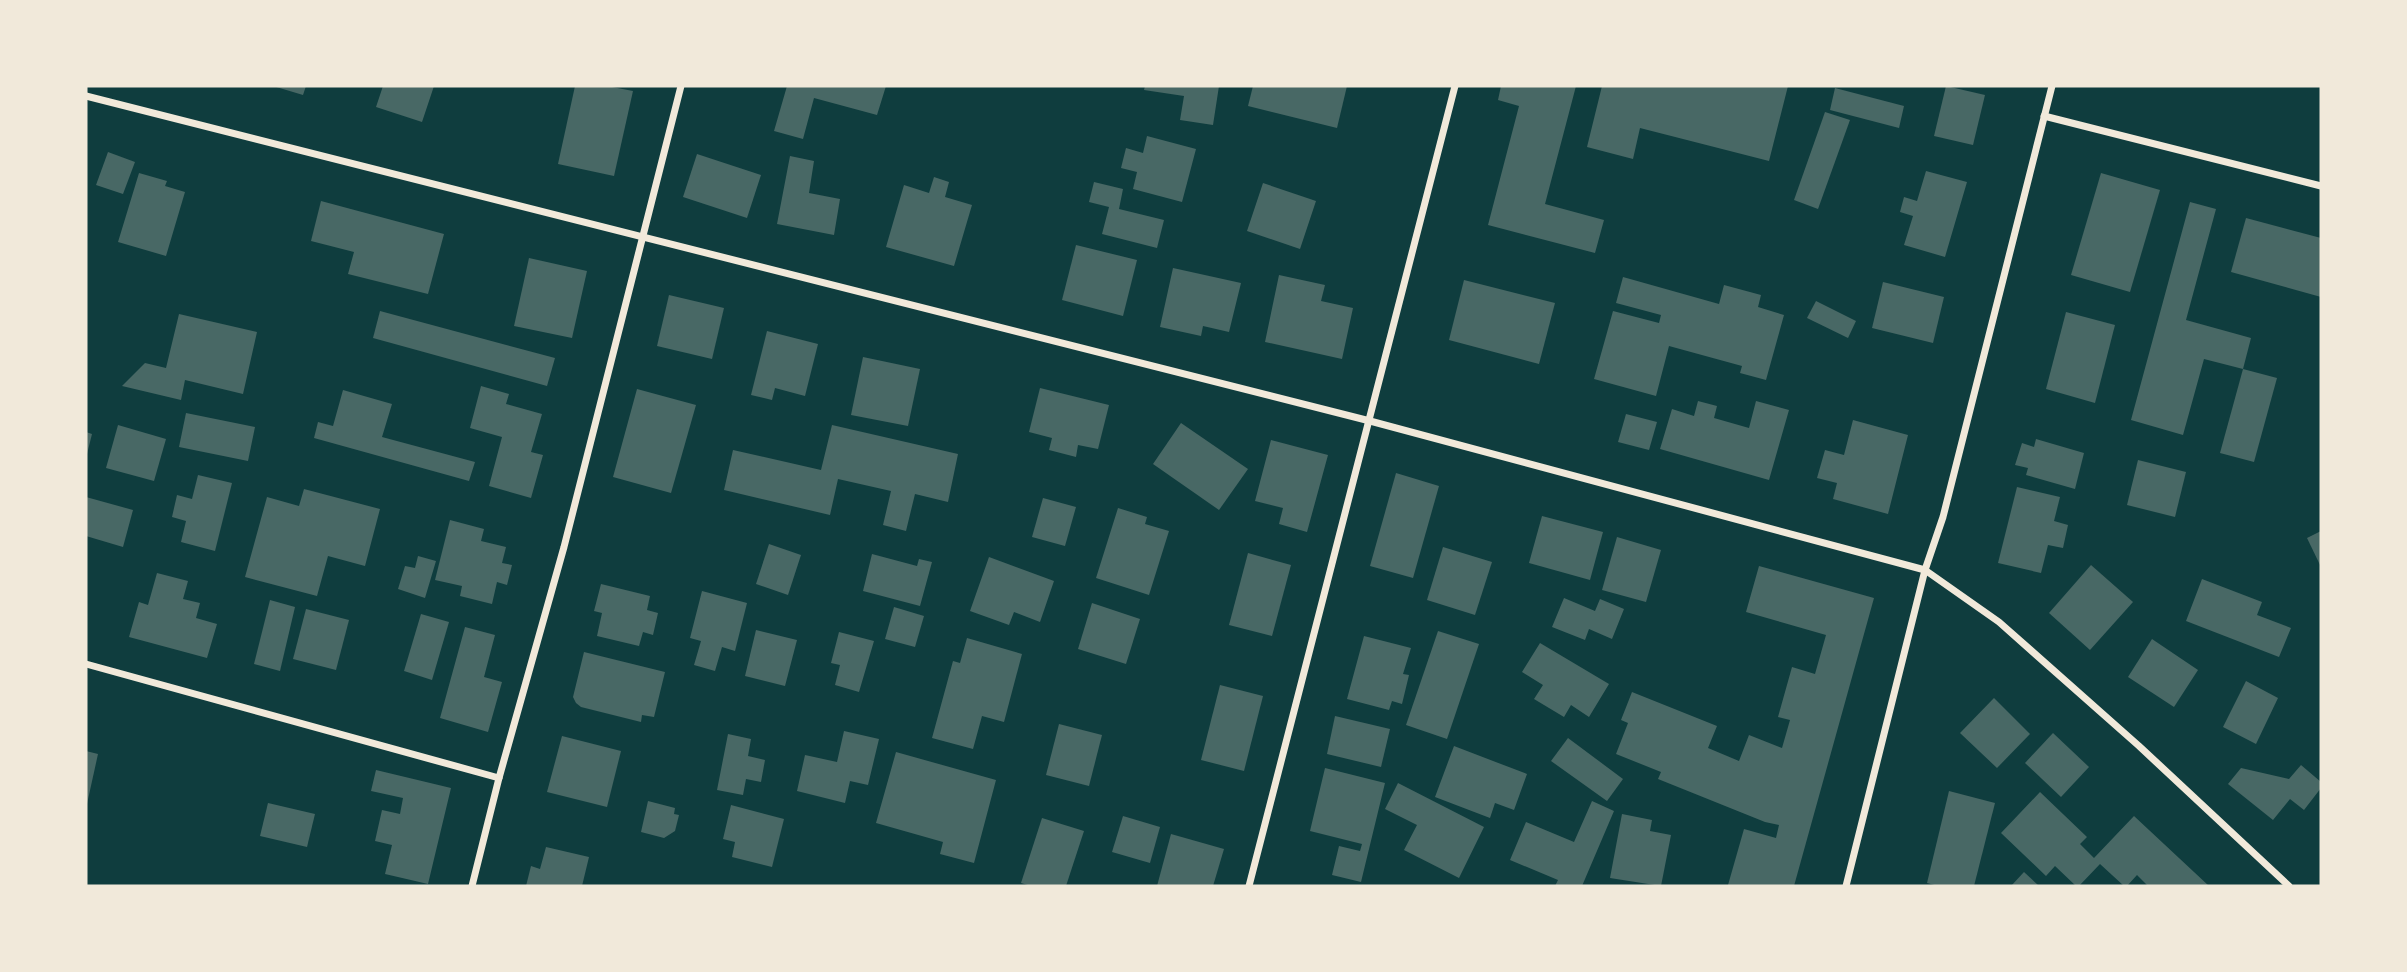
<svg xmlns="http://www.w3.org/2000/svg" width="2407" height="972" viewBox="0 0 2407 972" font-family="Inter,sans-serif">
	<rect width="100%" height="100%" fill="#0f3d3e"/>
	<g fill="#486865">
		<path d="M273 86H306L303 95Z"/>
		<path d="M383 86H434L422 122 376 107Z"/>
		<path d="M575 86H607L633 91 614 176 558 164Z"/>
		<path d="M787 86H886L877 115 814 98 803 139 774 131Z"/>
		<path d="M1145 86H1219L1213 125 1180 120 1184 96 1144 90Z"/>
		<path d="M1253 86H1347L1337 128 1248 106Z"/>
		<path d="M1501 86H1576L1545 204 1604 220 1595 253 1488 225 1519 106 1498 100Z"/>
		<path d="M1602 86H1788L1769 161 1640 128 1633 159 1587 147Z"/>
		<path d="M1946 86 1985 95 1973 145 1934 136Z"/>
		<path d="M1835 88 1904 106 1899 128 1830 110Z"/>
		<path d="M1825 112 1850 120 1818 209 1794 200Z"/>
		<path d="M1147 136 1196 149 1182 202 1133 189 1137 172 1121 168 1126 148 1143 153Z"/>
		<path d="M108 152 135 162 123 194 96 185Z"/>
		<path d="M697 154 761 175 747 218 683 197Z"/>
		<path d="M790 156 814 161 809 193 840 199 834 235 777 224Z"/>
		<path d="M1926 171 1967 182 1945 257 1904 245 1913 216 1900 212 1904 197 1917 201Z"/>
		<path d="M139 173 167 181 165 186 185 192 166 256 118 242Z"/>
		<path d="M2101 173 2160 190 2130 292 2071 275Z"/>
		<path d="M934 177 949 182 945 197 972 205 954 266 886 247 904 185 929 193Z"/>
		<path d="M1094 182 1123 189 1119 209 1164 220 1157 248 1102 234 1109 207 1089 202Z"/>
		<path d="M1263 183 1316 201 1300 249 1247 231Z"/>
		<path d="M321 201 444 234 428 294 348 274 354 252 311 241Z"/>
		<path d="M2190 202 2216 209 2186 320 2251 338 2243 369 2204 359 2183 435 2131 420Z"/>
		<path d="M2246 218 2321 238V297L2231 272Z"/>
		<path d="M1076 245 1137 260 1123 316 1062 300Z"/>
		<path d="M529 258 587 271 572 338 514 326Z"/>
		<path d="M1173 268 1241 283 1229 332 1203 326 1201 336 1160 327Z"/>
		<path d="M1279 275 1325 285 1321 301 1353 308 1342 359 1265 342Z"/>
		<path d="M1623 277 1719 304 1724 285 1761 295 1758 307 1784 315 1766 380 1740 373 1742 366 1669 346 1656 396 1594 379 1613 311 1659 323 1661 315 1616 303Z"/>
		<path d="M1464 280 1555 303 1539 364 1449 340Z"/>
		<path d="M1883 282 1944 297 1933 343 1872 328Z"/>
		<path d="M669 295 724 308 712 359 657 346Z"/>
		<path d="M1816 301 1856 321 1848 338 1807 318Z"/>
		<path d="M380 311 555 358 547 386 373 338Z"/>
		<path d="M2066 312 2115 325 2095 403 2046 389Z"/>
		<path d="M179 314 257 332 243 394 185 380 181 400 122 386 145 363 166 368Z"/>
		<path d="M767 331 818 344 805 396 775 388 772 400 751 395Z"/>
		<path d="M863 357 920 369 908 426 851 415Z"/>
		<path d="M2243 369 2277 378 2254 462 2220 453Z"/>
		<path d="M481 386 509 394 506 404 542 414 531 452 543 455 531 498 489 486 502 437 470 428Z"/>
		<path d="M1040 388 1109 405 1098 449 1078 445 1076 457 1049 450 1052 438 1029 432Z"/>
		<path d="M637 389 696 405 671 493 613 477Z"/>
		<path d="M343 390 392 404 382 437 475 462 469 481 314 438 318 422 333 426Z"/>
		<path d="M1698 401 1717 406 1714 418 1749 428 1756 401 1789 410 1769 480 1660 449 1672 409 1694 416Z"/>
		<path d="M186 413 255 427 248 461 179 447Z"/>
		<path d="M1626 414 1657 422 1649 450 1618 442Z"/>
		<path d="M1853 420 1908 435 1888 514 1833 499 1837 483 1817 478 1825 450 1844 455Z"/>
		<path d="M1181 423 1248 469 1219 510 1153 464Z"/>
		<path d="M118 425 166 439 154 481 106 468Z"/>
		<path d="M832 425 958 454 948 502 915 494 906 531 883 525 891 491 838 479 830 515 724 490 733 450 821 470Z"/>
		<path d="M86 432 92 434 87 454H86Z"/>
		<path d="M2036 439 2084 453 2075 489 2026 475 2028 468 2015 465 2022 443 2034 447Z"/>
		<path d="M1271 440 1328 455 1307 532 1279 524 1283 508 1255 501Z"/>
		<path d="M2138 460 2186 472 2175 517 2127 505Z"/>
		<path d="M1396 473 1439 486 1413 578 1370 566Z"/>
		<path d="M198 475 232 483 215 551 181 542 186 521 172 517 177 495 192 499Z"/>
		<path d="M2017 487 2060 497 2054 521 2068 525 2063 548 2048 545 2041 573 1998 563Z"/>
		<path d="M304 489 380 509 365 566 328 556 317 596 245 577 267 497 299 506Z"/>
		<path d="M86 497 133 510 123 547 86 536Z"/>
		<path d="M1043 498 1076 507 1065 546 1032 537Z"/>
		<path d="M1118 508 1147 517 1145 524 1169 531 1149 595 1096 578Z"/>
		<path d="M1542 516 1603 532 1590 580 1529 563Z"/>
		<path d="M450 520 484 529 481 541 506 547 502 563 512 565 507 585 497 582 492 604 460 596 462 586 435 580Z"/>
		<path d="M2321 531V567L2307 538Z"/>
		<path d="M1617 537 1661 550 1646 602 1602 590Z"/>
		<path d="M769 544 801 555 788 595 756 584Z"/>
		<path d="M1443 547 1492 562 1475 615 1427 600Z"/>
		<path d="M1248 553 1291 565 1272 636 1229 625Z"/>
		<path d="M872 554 917 566 919 559 932 562 920 606 863 591Z"/>
		<path d="M418 556 436 561 425 598 398 589 405 566 415 568Z"/>
		<path d="M989 557 1054 581 1040 622 1014 612 1009 625 970 611Z"/>
		<path d="M2091 565 2133 602 2090 650 2049 613Z"/>
		<path d="M1759 566 1874 598 1794 886 1728 885 1744 829 1776 838 1779 825 1765 822 1658 779 1661 772 1616 754 1628 723 1621 720 1632 692 1717 726 1708 748 1739 761 1749 735 1782 748 1790 720 1778 717 1792 667 1815 674 1826 635 1746 612Z"/>
		<path d="M157 573 188 581 183 599 200 603 196 618 217 624 207 658 129 637 139 602 148 605Z"/>
		<path d="M2202 579 2262 602 2257 615 2291 628 2279 657 2186 621Z"/>
		<path d="M601 584 650 596 647 610 658 613 653 635 643 632 639 646 597 636 602 613 594 611Z"/>
		<path d="M702 591 747 603 735 651 722 647 715 671 694 665 701 641 690 638Z"/>
		<path d="M1564 598 1595 611 1600 599 1624 609 1612 639 1589 629 1585 640 1552 627Z"/>
		<path d="M270 600 295 607 280 671 254 664Z"/>
		<path d="M1092 603 1140 619 1126 664 1078 649Z"/>
		<path d="M894 607 924 616 915 647 885 639Z"/>
		<path d="M306 609 349 620 336 670 293 659Z"/>
		<path d="M421 614 449 622 432 680 404 671Z"/>
		<path d="M465 627 495 635 484 677 502 682 488 732 440 718Z"/>
		<path d="M756 630 797 640 785 686 745 676Z"/>
		<path d="M1438 631 1479 644 1447 739 1406 725Z"/>
		<path d="M839 632 874 641 859 692 835 685 840 665 831 663Z"/>
		<path d="M1364 636 1411 648 1403 674 1409 675 1402 704 1392 701 1389 710 1347 699Z"/>
		<path d="M967 638 1022 654 1004 722 982 716 973 749 932 738 953 661 960 663Z"/>
		<path d="M2152 639 2198 670 2174 707 2128 677Z"/>
		<path d="M1540 643 1609 684 1589 717 1571 705 1564 717 1534 699 1543 685 1522 672Z"/>
		<path d="M584 652 665 672 654 717 642 715 641 722 581 707 576 703 573 697Z"/>
		<path d="M2246 681 2278 698 2256 744 2223 727Z"/>
		<path d="M1220 685 1263 696 1244 771 1201 760Z"/>
		<path d="M1994 698 2030 734 1997 768 1960 733Z"/>
		<path d="M1335 716 1390 729 1381 767 1327 754Z"/>
		<path d="M1059 724 1102 735 1089 786 1046 775Z"/>
		<path d="M844 731 879 739 868 785 850 781 845 803 797 791 805 755 837 762Z"/>
		<path d="M2053 733 2089 767 2061 797 2025 763Z"/>
		<path d="M728 734 751 739 748 756 765 760 761 782 746 779 743 795 717 790Z"/>
		<path d="M562 736 621 751 607 807 547 792Z"/>
		<path d="M1568 738 1623 779 1607 801 1551 761Z"/>
		<path d="M1454 746 1527 774 1514 810 1495 803 1490 818 1435 797Z"/>
		<path d="M86 751 98 754 87 804H86Z"/>
		<path d="M896 752 996 780 974 863 940 854 943 842 876 823Z"/>
		<path d="M2301 765 2321 782V788L2304 810 2290 799 2273 820 2228 784 2241 768 2289 779Z"/>
		<path d="M1325 768 1385 783 1361 882 1332 875 1339 846 1360 851 1362 844 1310 831Z"/>
		<path d="M376 770 451 788 428 884 385 874 392 845 375 841 382 810 400 814 403 798 371 791Z"/>
		<path d="M1398 783 1484 827 1459 878 1404 850 1417 825 1385 809Z"/>
		<path d="M1949 791 1995 803 1974 886H1938L1927 883Z"/>
		<path d="M2040 792 2087 837 2080 844 2094 858 2134 816 2209 886H2148L2137 875 2127 886H2124L2100 864 2079 886H2076L2055 866 2046 876 2001 833Z"/>
		<path d="M648 801 675 808 674 814 679 815 675 831 664 838 641 832Z"/>
		<path d="M1592 801 1614 811 1582 886H1555L1558 880 1510 860 1526 822 1574 842Z"/>
		<path d="M268 803 315 814 307 847 260 836Z"/>
		<path d="M731 805 784 819 772 867 732 857 735 842 723 839Z"/>
		<path d="M1622 814 1652 820 1650 831 1671 835 1661 886 1610 878Z"/>
		<path d="M1123 816 1160 827 1150 863 1112 852Z"/>
		<path d="M1042 818 1084 831 1066 886H1031L1021 883Z"/>
		<path d="M1171 834 1224 849 1213 886H1157Z"/>
		<path d="M546 847 589 857 582 886H526L531 866 540 869Z"/>
		<path d="M2024 872 2039 886H2011Z"/>
	</g>
	<g fill="none" stroke-linecap="round" stroke-linejoin="round">
		<g stroke="#f1e9da" stroke-width="7">
			<path d="M86 96 1370 421 1925 570 1999 622 2139 746 2289 886"/>
			<path d="M2044 116 2321 186"/>
			<path d="M86 664 499 778"/>
			<path d="M472 886 499 778 564 547 681 86"/>
			<path d="M1249 886 1455 86"/>
			<path d="M1846 886 1925 570 1943 517 2052 86"/>
		</g>
	</g>
	<rect width="2407" height="972" fill="none" stroke="#f1e9da" stroke-width="175"/>
</svg>
